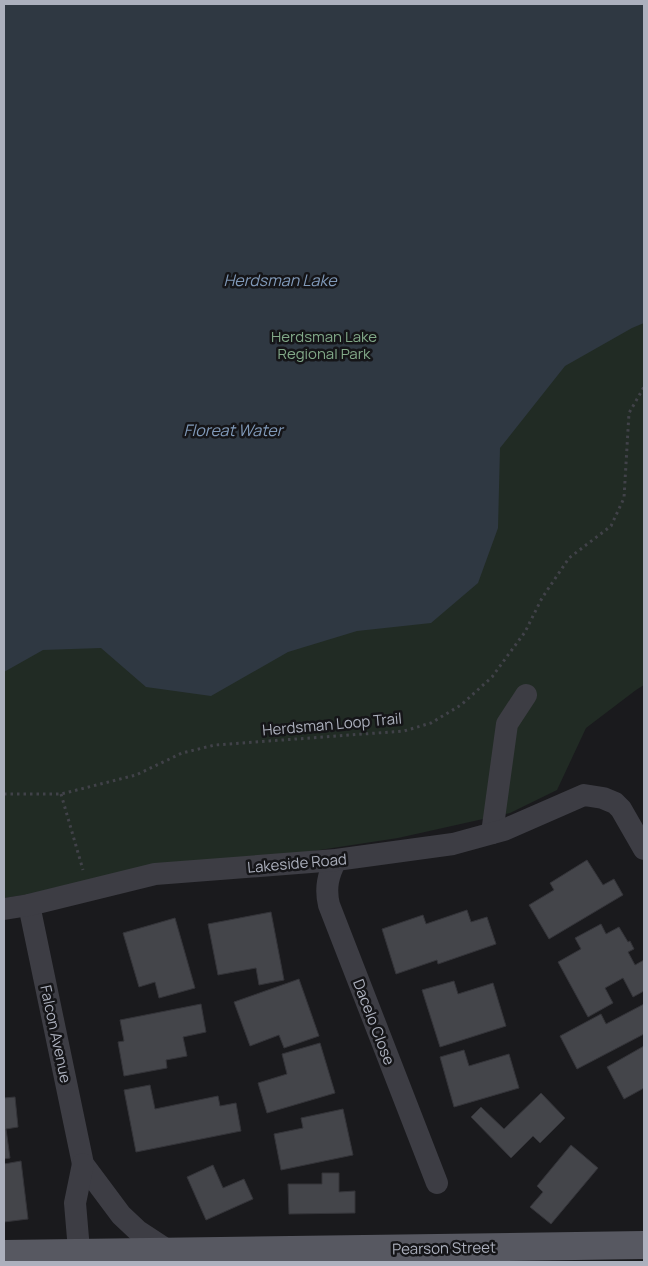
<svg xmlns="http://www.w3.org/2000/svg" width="648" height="1266" viewBox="0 0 648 1266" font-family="Manrope,sans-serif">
	<rect width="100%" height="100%" fill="#1a1a1d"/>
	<path fill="#212b24" d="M4 4H644V685L636 690 586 728 557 790 510 813 398 838 4 898Z"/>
	<path fill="#2f3842" d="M4 4H644V323L632 328 565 366 500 448 498 528 478 583 431 623 357 631 288 652 211 696 146 687 101 648 43 650 4 672Z"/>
	<g fill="#44454a" stroke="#343439">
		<path d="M587 860 603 885 614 879 623 895 549 939 529 905 554 890 550 883Z"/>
		<path d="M467 910 471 922 487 917 496 944 438 964 437 960 396 974 382 929 423 915 426 924Z"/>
		<path d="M271 912 284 980 259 985 256 968 218 975 208 924Z"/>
		<path d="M175 918 195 988 159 998 155 982 139 987 123 933Z"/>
		<path d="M601 924 606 934 619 927 628 942 630 941 634 949 628 952 635 965 644 960V991L633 997 623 978 605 988 613 1003 588 1017 558 962 581 949 575 938Z"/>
		<path d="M299 979 319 1036 284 1048 279 1035 250 1046 234 1002Z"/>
		<path d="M454 981 458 994 493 983 506 1026 440 1047 422 990Z"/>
		<path d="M201 1004 206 1032 183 1037 187 1056 166 1060 167 1068 124 1076 118 1042 124 1041 120 1020Z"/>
		<path d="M644 1004V1034L577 1069 560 1036 601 1014 606 1024Z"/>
		<path d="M320 1043 335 1093 267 1113 258 1083 287 1074 282 1054Z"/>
		<path d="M644 1046V1088L624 1099 607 1067Z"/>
		<path d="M464 1050 469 1066 509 1054 519 1088 454 1107 440 1057Z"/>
		<path d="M150 1085 155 1109 218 1096 220 1106 236 1103 241 1131 136 1152 124 1090Z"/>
		<path d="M541 1093 565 1118 540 1143 533 1136 511 1158 471 1117 481 1107 504 1129Z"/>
		<path d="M15 1097 18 1127 6 1129 10 1158 4 1159V1098Z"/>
		<path d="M343 1109 353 1155 281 1170 274 1134 303 1128 301 1118Z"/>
		<path d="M571 1145 598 1168 551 1224 530 1207 543 1192 537 1186Z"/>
		<path d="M21 1161 28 1219 4 1222V1164Z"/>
		<path d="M213 1165 223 1188 244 1179 253 1199 206 1220 187 1177Z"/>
		<path d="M322 1173H339V1192L355 1191V1213L289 1214 288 1184H322Z"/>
	</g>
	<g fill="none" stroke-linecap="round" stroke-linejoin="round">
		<g stroke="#414249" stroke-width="3" stroke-dasharray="2.5 4" stroke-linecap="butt">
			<path d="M4 794H61L136 775 182 753 215 745 404 731 431 723 461 705 492 677 525 632 542 598 569 558 611 526 624 498 629 413 644 387"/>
			<path d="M61 794 83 870"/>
		</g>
		<g stroke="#3d3d44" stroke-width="22">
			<path d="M492 833 507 724 526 695"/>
			<path d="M336 860C328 875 325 888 329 905L437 1183"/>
			<path d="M29 905 83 1164 121 1215 138 1231 170 1252"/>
			<path d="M4 909 29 905 155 874 336 860 453 844 504 830 584 795 603 798 615 803 621 809 644 849"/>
			<path d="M80 1262 75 1203 83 1164"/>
		</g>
		<path stroke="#575861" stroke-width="28" d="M4 1254 644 1245"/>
	</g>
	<g text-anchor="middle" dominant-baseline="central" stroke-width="5" stroke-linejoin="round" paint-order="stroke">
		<g font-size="15" fill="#82a988" stroke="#151518">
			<text x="324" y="336">Herdsman Lake<tspan x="324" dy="17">Regional Park</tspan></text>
		</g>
		<g font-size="15" fill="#acb0bd" stroke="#151518">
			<text transform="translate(332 724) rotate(-5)">Herdsman Loop Trail</text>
			<text transform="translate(297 863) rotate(-5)">Lakeside Road</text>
			<text transform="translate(374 1022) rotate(69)">Dacelo Close</text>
			<text transform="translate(56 1034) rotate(78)">Falcon Avenue</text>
			<text transform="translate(444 1248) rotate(-1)">Pearson Street</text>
		</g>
		<g font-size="16" font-style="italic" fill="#819ab9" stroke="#151518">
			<text x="280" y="280">Herdsman Lake</text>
			<text x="233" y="430">Floreat Water</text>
		</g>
	</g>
	<rect width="648" height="1266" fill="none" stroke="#acb0bd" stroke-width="10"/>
</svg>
